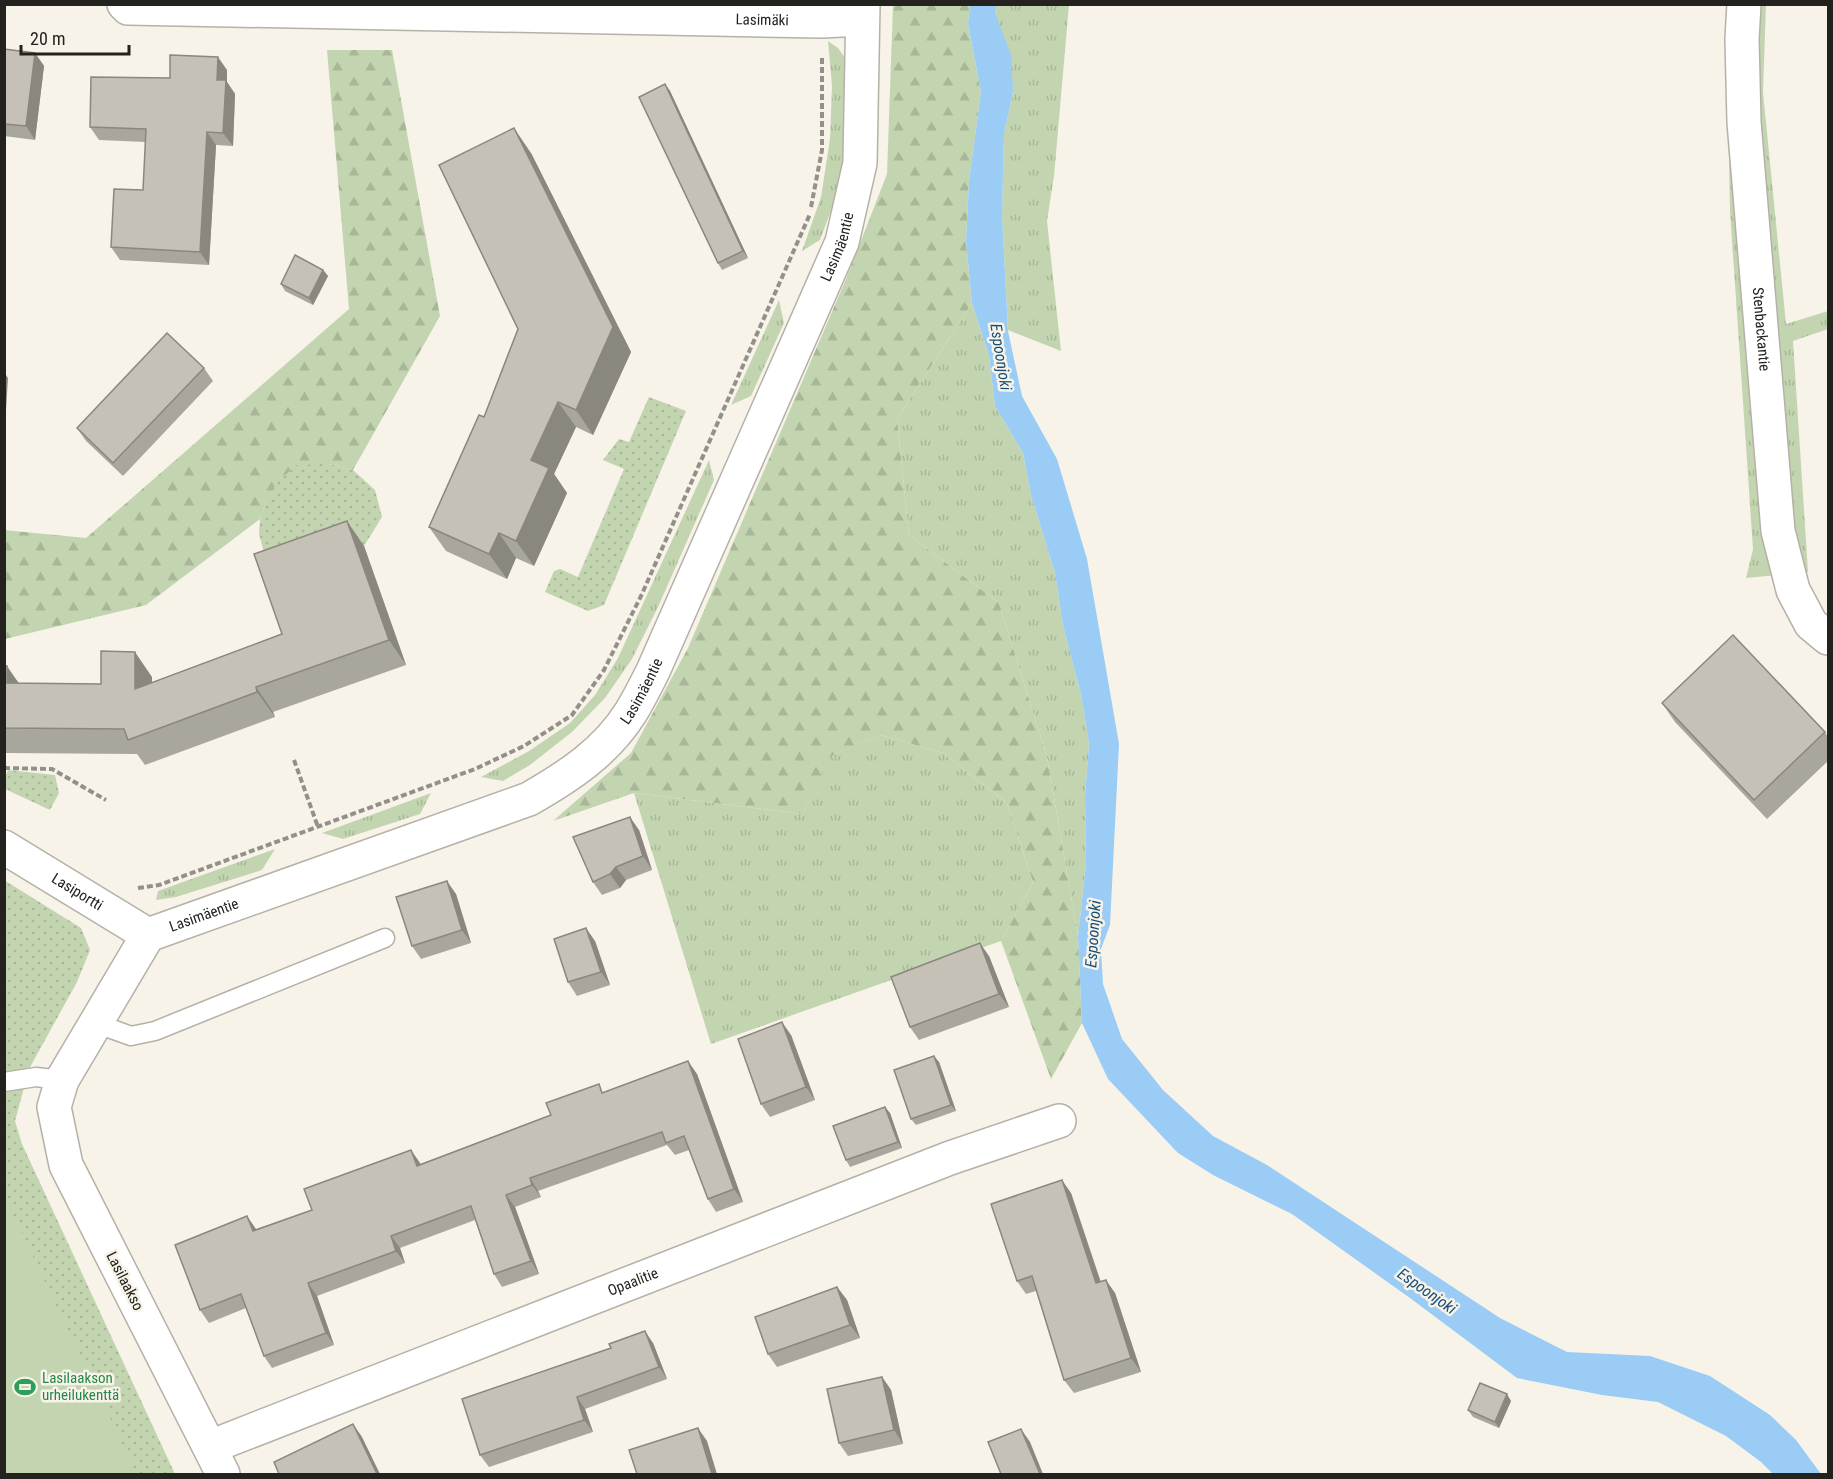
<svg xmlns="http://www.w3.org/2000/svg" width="1833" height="1479" viewBox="0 0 1833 1479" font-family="'Roboto Condensed',sans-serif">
	<defs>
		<pattern id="grass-tufts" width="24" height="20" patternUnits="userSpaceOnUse" patternTransform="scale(1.5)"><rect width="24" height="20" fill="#c3d5b0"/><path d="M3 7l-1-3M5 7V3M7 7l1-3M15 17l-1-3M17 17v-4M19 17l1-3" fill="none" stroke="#a7b797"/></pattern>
		<pattern id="forest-firs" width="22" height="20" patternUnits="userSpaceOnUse" patternTransform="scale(1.5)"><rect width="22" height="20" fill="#c3d5b0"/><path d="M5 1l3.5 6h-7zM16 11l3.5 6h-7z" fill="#a7b797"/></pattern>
		<pattern id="park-dots" width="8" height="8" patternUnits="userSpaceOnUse" patternTransform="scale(1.5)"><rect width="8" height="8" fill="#c3d5b0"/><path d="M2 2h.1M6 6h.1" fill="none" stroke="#a7b797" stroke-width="1.8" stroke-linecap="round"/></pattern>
	</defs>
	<rect width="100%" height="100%" fill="#f7f3e8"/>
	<g fill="url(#grass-tufts)">
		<path d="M997 5H1069L1054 176 1047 221 1061 351 1008 330 1002 215 1004 134 1013 92 995 13Z"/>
		<path d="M1726 5H1766L1763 92 1786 324 1828 311V329L1793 341 1808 572 1746 578 1753 549 1730 211Z"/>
		<path d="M828 41 838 48 846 59V142L836 197 820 240 802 251 821 197 830 139 832 86Z"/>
		<path d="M779 300 784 323 751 396 731 405Z"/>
		<path d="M972 303 989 356 995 406 1023 453 1031 495 1055 573 1063 626 1081 694 1089 744 1085 797 1086 864 1078 936 1047 757 999 603 909 535 897 419Z"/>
		<path d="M709 460 714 480 658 607 632 659 605 698 572 732 530 765 503 781 481 777 529 751 570 723 595 695 618 658Z"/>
		<path d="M881 735 943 753 1007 803 1033 882 1001 941 711 1044 634 793 803 814 828 757Z"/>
		<path d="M431 793 420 814 343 839 322 833Z"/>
		<path d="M275 849 262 870 176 897 156 900 158 891Z"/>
	</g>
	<g fill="url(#forest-firs)">
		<path d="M910 4 970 5 968 24 981 92 969 181 966 242 972 303 897 419 909 535 999 603 1047 757 1078 936 1082 1023 1051 1079 1001 941 1033 882 1007 803 943 753 881 735 829 757 803 814 634 793 553 821 631 753 688 648 846 279 887 174 893 5Z"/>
		<path d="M327 50H392L440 316 353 470 329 464 267 499 260 519 146 605 5 639 4 530 86 538 349 309Z"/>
	</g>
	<g fill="url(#park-dots)">
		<path d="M649 397 686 411 604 605 588 611 545 592 554 571 560 569 578 577 624 469 603 460 619 439 629 442Z"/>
		<path d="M329 464 353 470 375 490 382 517 364 546 271 579 259 534 260 519 267 499 278 481 297 465Z"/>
		<path d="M8 770 55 775 59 793 50 810 5 789V778Z"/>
		<path d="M4 880 81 928 90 950 77 982 29 1069 15 1121 22 1144 175 1474H5Z"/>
	</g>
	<path fill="#c3d5b0" d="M5 1196 16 1221 137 1474H5Z"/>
	<path fill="#9accf6" d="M970 5H997L995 13 1011 55 1013 92 1004 134 1002 215 1008 331 1022 396 1057 459 1087 559 1119 744 1110 925 1101 949 1103 984 1122 1039 1163 1090 1213 1136 1267 1165 1500 1318 1567 1352 1650 1356 1710 1376 1770 1415 1796 1440 1821 1474H1773L1761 1462 1726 1436 1658 1402 1602 1395 1517 1378 1410 1298 1292 1214 1213 1175 1178 1153 1108 1079 1082 1023 1078 936 1086 864 1085 797 1089 744 1081 694 1063 626 1055 573 1031 495 1023 453 995 406 989 356 972 303 966 242 969 181 981 92 968 24Z"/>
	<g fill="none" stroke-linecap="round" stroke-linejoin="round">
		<defs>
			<g id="service">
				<path d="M95 1023 131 1036 155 1031 385 938"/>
				<path d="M4 1082 36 1077 62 1080"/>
			</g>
			<g id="minor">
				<path id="s1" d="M124 4 128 8 822 21 862 19"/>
				<path id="s2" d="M1744 4 1742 39 1744 122 1778 531 1793 590 1811 624 1828 638"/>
				<path id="s3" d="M4 847 148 935"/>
				<path id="s4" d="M210 1447 950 1158 1059 1121"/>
				<path id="s5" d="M223 1474 66 1165 54 1107 62 1080 148 935 529 799C569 776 606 752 631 712 639 699 646 685 653 671L842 242 860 163 863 4"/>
			</g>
		</defs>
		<use href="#service" stroke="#b5b1a7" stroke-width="21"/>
		<use href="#minor" stroke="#b5b1a7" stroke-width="36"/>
		<g stroke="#929088" stroke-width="4" stroke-dasharray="6 3" stroke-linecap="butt">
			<path d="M811 207 822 150V56"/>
			<path d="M294 760 318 827"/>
			<path d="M4 768 52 769 106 800"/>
			<path d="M138 888 159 885 475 769 524 746 572 715 604 670 642 594 810 214"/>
		</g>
		<use href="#service" stroke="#fff" stroke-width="18"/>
		<use href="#minor" stroke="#fff" stroke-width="33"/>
	</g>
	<g fill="#a9a69d">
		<path d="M4 49 35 53 44 66 35 140 4 136Z"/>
		<path d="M227 70V82L235 94 233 146 216 145 209 265 120 260 111 247 143 190 146 142 99 140 90 127 170 78Z"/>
		<path d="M665 84 670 91 748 258 722 270 718 263Z"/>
		<path d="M531 153 631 352 593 435 576 427 554 474 567 493 534 566 516 558 507 579 446 551 429 527 484 417 518 329Z"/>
		<path d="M323 270 328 276 313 305 285 291 281 284Z"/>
		<path d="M204 368 213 381 123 476 86 441 77 428Z"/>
		<path d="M364 546 406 665 273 712 275 717 145 765 137 754 4 753V666L19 683 101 684 152 677V683L282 634Z"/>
		<path d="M1662 703 1825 732 1828 737V761L1767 819 1675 722Z"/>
		<path d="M639 830 652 870 626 880 620 888 602 895 593 882Z"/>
		<path d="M456 894 471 943 421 959 412 946Z"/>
		<path d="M595 941 610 985 577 996 568 982Z"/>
		<path d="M989 956 1009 1007 919 1040 910 1027Z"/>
		<path d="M791 1035 815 1100 770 1117 761 1104Z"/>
		<path d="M939 1062 956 1111 916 1125 911 1119Z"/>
		<path d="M697 1074 743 1202 716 1212 708 1199 689 1150 675 1155 667 1145 538 1191 541 1197 515 1207 539 1274 502 1287 494 1274 475 1220 400 1248 405 1263 317 1296 334 1345 272 1368 264 1356 246 1308 209 1323 200 1310 256 1229 312 1210 411 1150 420 1164 551 1115 605 1092Z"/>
		<path d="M890 1113 902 1148 850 1167 846 1160Z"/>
		<path d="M1071 1193 1101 1282 1115 1293 1141 1372 1074 1393 1064 1380 1036 1291 1026 1294 1017 1281Z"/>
		<path d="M837 1287 847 1300 860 1338 777 1367 768 1354Z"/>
		<path d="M653 1343 667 1379 585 1409 593 1432 489 1467 480 1455Z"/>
		<path d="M882 1377 891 1390 903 1444 848 1456 839 1443Z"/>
		<path d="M1511 1401 1499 1428 1473 1417 1468 1410Z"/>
	</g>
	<g fill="#8a877f">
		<path d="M35 53 44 66 35 140 26 126Z"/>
		<path d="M218 57 227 70V82L235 94 233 146 223 133 217 80Z"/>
		<path d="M665 84 670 91 748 258 743 251Z"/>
		<path d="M514 128 531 153 631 352 593 435 576 410Z"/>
		<path d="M207 132 216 145 209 265 200 252Z"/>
		<path d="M323 270 328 276 313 305 309 298Z"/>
		<path d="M4 372 8 378 4 442Z"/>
		<path d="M558 402 576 427 554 474 567 493 534 566 516 541 531 460Z"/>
		<path d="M347 521 364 546 406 665 389 640Z"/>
		<path d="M499 533 516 558 507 579 489 554Z"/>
		<path d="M135 652 152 677V714L135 689Z"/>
		<path d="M7 666 24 691 7 683Z"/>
		<path d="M256 687 273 712 275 717 257 692Z"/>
		<path d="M630 817 639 830 652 870 643 856Z"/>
		<path d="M616 867 626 880 620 888 610 874Z"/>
		<path d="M447 881 456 894 471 943 462 930Z"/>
		<path d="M586 928 595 941 610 985 601 972Z"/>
		<path d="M980 943 989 956 1009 1007 999 994Z"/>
		<path d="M782 1022 791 1035 815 1100 806 1087Z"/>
		<path d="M934 1056 939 1062 956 1111 951 1105Z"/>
		<path d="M688 1061 697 1074 743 1202 734 1189Z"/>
		<path d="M885 1107 890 1113 902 1148 898 1142Z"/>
		<path d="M411 1150 420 1163 425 1178 417 1166Z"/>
		<path d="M530 1178 538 1191 541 1197 532 1185Z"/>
		<path d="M1062 1180 1071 1193 1105 1296 1096 1283Z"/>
		<path d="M506 1195 515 1207 539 1274 531 1261Z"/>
		<path d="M247 1216 256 1229 261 1243 253 1231Z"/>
		<path d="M391 1236 400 1248 405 1263 396 1251Z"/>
		<path d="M1106 1280 1115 1293 1141 1372 1131 1358Z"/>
		<path d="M308 1283 317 1296 334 1345 326 1333Z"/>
		<path d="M837 1287 847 1300 860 1338 850 1325Z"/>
		<path d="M645 1331 653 1343 667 1379 659 1367Z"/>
		<path d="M882 1377 891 1390 903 1444 894 1430Z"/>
		<path d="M1507 1394 1511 1401 1499 1428 1495 1422Z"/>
		<path d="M577 1397 585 1409 593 1432 584 1420Z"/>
		<path d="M353 1424 362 1437 380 1474H377Z"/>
		<path d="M698 1428 707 1441 717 1474H712Z"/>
		<path d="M1021 1429 1030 1442 1043 1474H1040Z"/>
	</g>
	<g fill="#c5c1b6" stroke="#8a877f" stroke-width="1.5">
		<path d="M4 49 35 53 26 126 4 124Z"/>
		<path d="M170 55 218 57 217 80H226L223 133 207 132 200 252 111 247 114 189 143 190 146 129 90 127 91 77 170 78Z"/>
		<path d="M665 84 743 251 718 263 639 97Z"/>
		<path d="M514 128 613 327 576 410 558 402 531 460 549 468 516 541 499 533 489 554 429 527 479 415 484 417 518 329 439 165Z"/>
		<path d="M295 255 323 270 309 298 281 284Z"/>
		<path d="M167 333 204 368 113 463 77 428Z"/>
		<path d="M347 521 389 640 256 687 257 692 128 740 124 729 4 728V666H7V683L101 684V651L135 652V689L282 634 254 554Z"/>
		<path d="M1733 635 1825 732 1754 800 1662 703Z"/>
		<path d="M630 817 643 856 616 867 610 874 593 882 573 837Z"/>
		<path d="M447 881 462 930 412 946 396 897Z"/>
		<path d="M586 928 601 972 568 982 554 939Z"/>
		<path d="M980 943 999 994 910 1027 891 977Z"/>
		<path d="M782 1022 806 1087 761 1104 738 1039Z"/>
		<path d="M934 1056 951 1105 911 1119 894 1070Z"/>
		<path d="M688 1061 734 1189 708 1199 684 1136 666 1143 662 1132 530 1178 532 1185 506 1195 531 1261 494 1274 471 1206 391 1236 396 1251 308 1283 326 1333 264 1356 241 1294 200 1310 175 1245 247 1216 253 1231 312 1210 304 1189 411 1150 417 1166 551 1115 546 1103 599 1084 602 1093Z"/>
		<path d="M885 1107 898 1142 846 1160 833 1126Z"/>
		<path d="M1062 1180 1096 1283 1106 1280 1131 1358 1064 1380 1032 1276 1017 1281 991 1204Z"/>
		<path d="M837 1287 850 1325 768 1354 755 1317Z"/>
		<path d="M645 1331 659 1367 577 1397 584 1420 480 1455 462 1399 611 1348 609 1344Z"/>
		<path d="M882 1377 894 1430 839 1443 827 1389Z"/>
		<path d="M1480 1383 1507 1394 1495 1422 1468 1410Z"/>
		<path d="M353 1424 377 1474H279L274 1462Z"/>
		<path d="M698 1428 712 1474H637L629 1450Z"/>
		<path d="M1021 1429 1040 1474H1001L988 1442Z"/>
	</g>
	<defs>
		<symbol id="stadium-bare" viewBox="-9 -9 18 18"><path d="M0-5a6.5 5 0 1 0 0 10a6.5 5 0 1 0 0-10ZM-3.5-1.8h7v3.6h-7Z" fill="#2e9e5b" stroke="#f7f3e8" stroke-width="2.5" paint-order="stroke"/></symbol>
	</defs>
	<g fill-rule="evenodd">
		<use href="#stadium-bare" x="10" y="1372" width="30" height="30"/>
	</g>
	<g text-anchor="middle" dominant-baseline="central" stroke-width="5" stroke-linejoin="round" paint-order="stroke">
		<g font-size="15" fill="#23221e" stroke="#f7f3e8">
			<text stroke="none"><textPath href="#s1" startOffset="640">Lasimäki</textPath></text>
			<text stroke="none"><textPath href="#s5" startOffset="1652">Lasimäentie</textPath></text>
			<text stroke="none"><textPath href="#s2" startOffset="326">Stenbackantie</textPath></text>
			<text stroke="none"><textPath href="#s5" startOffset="1166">Lasimäentie</textPath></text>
			<text stroke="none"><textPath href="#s3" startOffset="86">Lasiportti</textPath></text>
			<text stroke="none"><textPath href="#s5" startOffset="662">Lasimäentie</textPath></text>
			<text transform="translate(125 1281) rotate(63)">Lasilaakso</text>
			<text stroke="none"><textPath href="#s4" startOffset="454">Opaalitie</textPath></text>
		</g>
		<g font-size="15" fill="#27864d" stroke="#f7f3e8" text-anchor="start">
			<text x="42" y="1378">Lasilaakson<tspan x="42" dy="17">urheilukenttä</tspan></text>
		</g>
		<g font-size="16" font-style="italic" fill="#184f77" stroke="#f7f3e8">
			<text transform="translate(1001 357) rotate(81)">Espoonjoki</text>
			<text transform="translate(1093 934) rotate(-86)">Espoonjoki</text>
			<text transform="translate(1427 1291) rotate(35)">Espoonjoki</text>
		</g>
	</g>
	<rect width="1833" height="1479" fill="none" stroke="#23221e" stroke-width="12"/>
	<path d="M21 45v9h108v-9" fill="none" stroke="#23221e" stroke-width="3"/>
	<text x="30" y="45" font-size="18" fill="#23221e" stroke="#f7f3e8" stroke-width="4.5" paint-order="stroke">20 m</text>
</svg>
